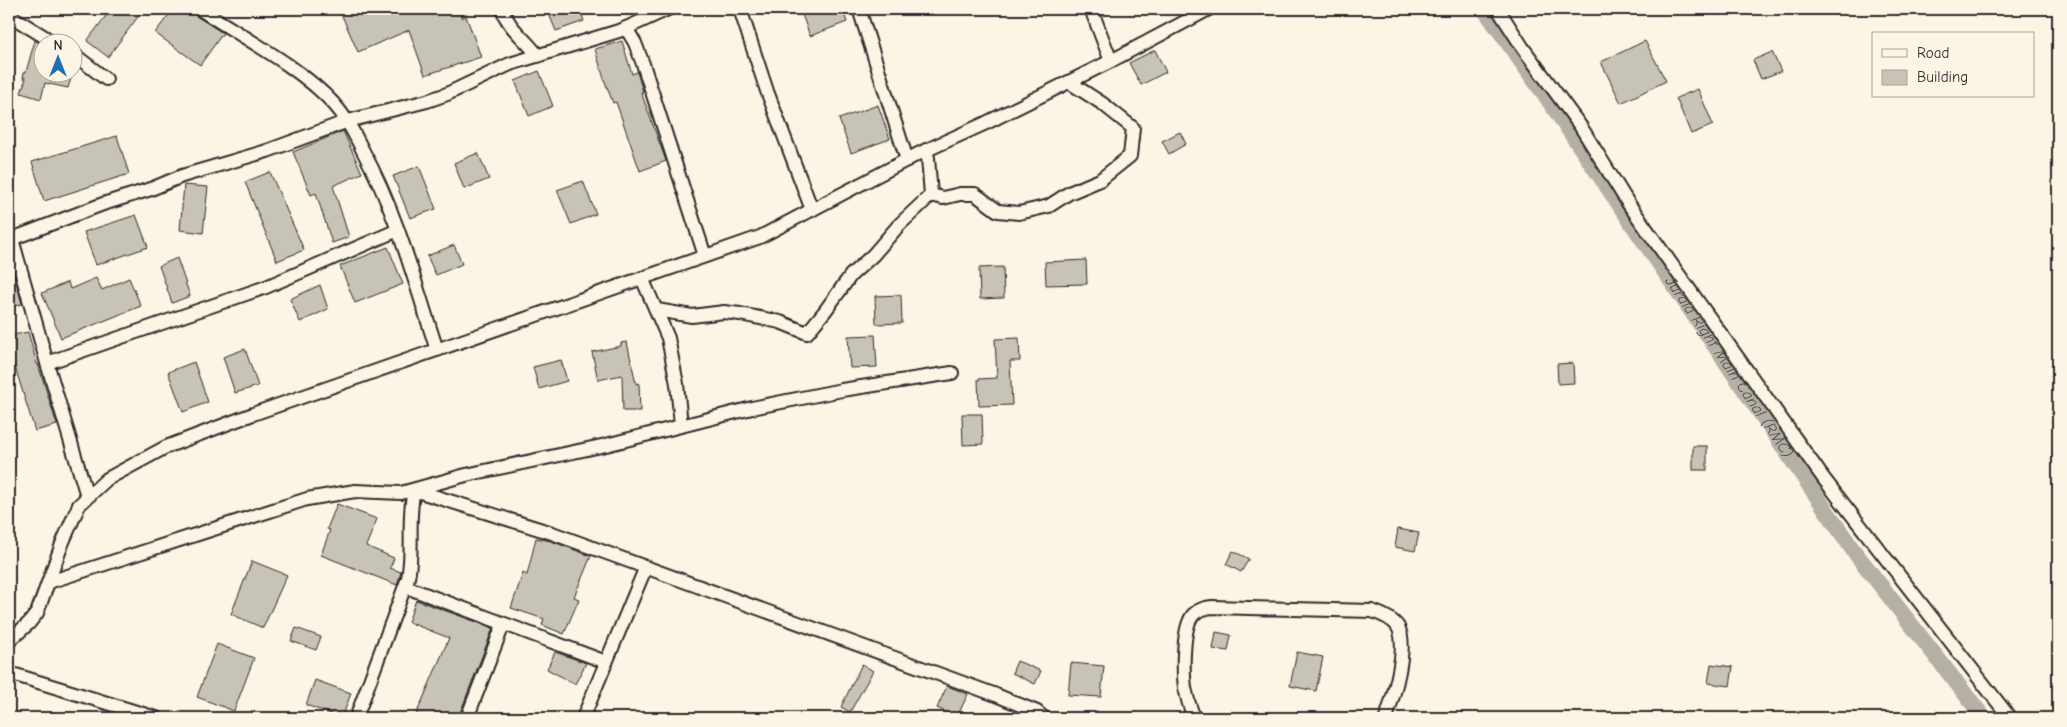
<svg xmlns="http://www.w3.org/2000/svg" width="2067" height="727" viewBox="0 0 2067 727" font-family="'Comic Neue',sans-serif">
	<rect width="100%" height="100%" fill="#fcf5e5"/>
	<filter id="ink" filterUnits="userSpaceOnUse"><feTurbulence type="fractalNoise" baseFrequency=".02" numOctaves="2"/><feDisplacementMap in="SourceGraphic" scale="10" xChannelSelector="R" yChannelSelector="G"/><feConvolveMatrix kernelMatrix="1 2 1 2 8 2 1 2 1" color-interpolation-filters="sRGB"/></filter>
	<g filter="url(#ink)">
		<g fill="none" stroke-linecap="round" stroke-linejoin="round">
			<path stroke="#b4b0a5" stroke-width="16" id="s1" d="M1484 9 1549 101 1853 550 1984 718"/>
		</g>
		<g fill="#c8c3b7" stroke="#2b2b2b">
			<path d="M111 9H134L140 14 108 57 87 41Z"/>
			<path d="M173 9H192L196 16 223 33 200 65 155 33Z"/>
			<path d="M339 9H458L462 18 466 16 481 57 425 75 409 30 358 52Z"/>
			<path d="M547 9H580L584 21 556 31Z"/>
			<path d="M809 9H842L847 22 810 36 801 12Z"/>
			<path d="M35 40 42 45V72H73L68 88 45 83 41 99 21 93 26 78H23L24 72H26Z"/>
			<path d="M622 41 632 74 637 72 643 92H641L666 161 640 171 616 102 613 103 604 79 595 49Z"/>
			<path d="M1645 41 1666 81 1621 103 1601 62Z"/>
			<path d="M1155 50 1166 72 1141 85 1129 63Z"/>
			<path d="M1772 52 1781 71 1761 79 1753 60Z"/>
			<path d="M539 71 553 106 529 116 515 81Z"/>
			<path d="M1698 89 1713 125 1691 134 1676 98Z"/>
			<path d="M878 105 890 139 851 153 839 119Z"/>
			<path d="M343 131 362 173 333 186 349 237 332 243 316 193 311 195 293 152Z"/>
			<path d="M1180 132 1186 144 1169 154 1162 141Z"/>
			<path d="M117 136 129 174 44 201 32 162Z"/>
			<path d="M478 153 489 179 464 189 454 163Z"/>
			<path d="M419 166 436 209 410 218 393 176Z"/>
			<path d="M270 172 304 250 277 261 245 182Z"/>
			<path d="M583 181 596 214 571 224 557 190Z"/>
			<path d="M184 185 208 187 203 233 180 230Z"/>
			<path d="M136 215 148 247 96 265 84 232Z"/>
			<path d="M454 245 462 264 436 275 427 256Z"/>
			<path d="M388 247 403 284 355 303 340 266Z"/>
			<path d="M177 258 190 296 172 303 159 266Z"/>
			<path d="M1086 260 1087 284 1046 285 1045 262Z"/>
			<path d="M12 267 22 304 9 307V268Z"/>
			<path d="M1003 267 1004 298 980 299 979 268Z"/>
			<path d="M96 278 102 290 129 278 141 306 61 338 42 293 68 282 70 289Z"/>
			<path d="M320 285 328 309 300 322 290 299Z"/>
			<path d="M901 295 902 323 876 324 875 296Z"/>
			<path d="M28 332 37 364H38L57 425 35 431 14 364 9 365V336Z"/>
			<path d="M875 335 877 367 850 368 848 336Z"/>
			<path d="M1019 338 1020 361H1010L1012 405 979 406 978 379 997 378 995 339Z"/>
			<path d="M627 342 636 384 639 383 640 411H623L622 375 598 380 592 352 621 346V343Z"/>
			<path d="M245 349 258 386 235 393 223 357Z"/>
			<path d="M561 360 567 381 539 389 533 367Z"/>
			<path d="M194 362 208 402 183 412 168 372Z"/>
			<path d="M1573 363 1574 383 1558 384 1557 364Z"/>
			<path d="M962 414H982L983 444 963 445Z"/>
			<rect x="1693" y="446" width="14" height="24"/>
			<path d="M337 504 377 519 366 546 394 558 390 568 401 572 397 585 321 555 330 530 327 529Z"/>
			<path d="M1398 529 1419 533 1415 551 1395 547Z"/>
			<path d="M536 538 551 541 591 556 574 597 579 599 564 634 542 625 544 619 511 608 523 573 527 575Z"/>
			<path d="M1233 551 1249 559 1241 572 1226 564Z"/>
			<path d="M252 561 287 575 263 628 231 614Z"/>
			<path d="M416 600 493 628 458 718H424L416 715 449 638 408 622Z"/>
			<path d="M296 628 321 637 316 650 291 641Z"/>
			<path d="M1216 632 1231 635 1228 651 1213 649Z"/>
			<path d="M217 644 254 658 234 711 197 697Z"/>
			<path d="M555 652 586 663 575 684 547 669Z"/>
			<path d="M1297 652 1323 657 1316 691 1290 686Z"/>
			<path d="M1017 661 1041 671 1035 684 1012 673Z"/>
			<path d="M1071 663 1104 666 1101 697 1068 695Z"/>
			<path d="M862 664 873 671 850 712 841 707Z"/>
			<path d="M1711 664 1733 667 1730 686 1708 683Z"/>
			<path d="M315 680 351 693 342 718 306 705Z"/>
			<path d="M947 686 968 694 957 717 937 708Z"/>
		</g>
		<g fill="none" stroke-linecap="round" stroke-linejoin="round">
			<defs>
				<g id="minor">
					<path d="M200 9C242 37 299 66 333 103 346 117 354 133 363 151 397 213 415 283 437 350"/>
					<path d="M502 9C509 29 526 39 538 56"/>
					<path d="M740 9 767 91 812 210"/>
					<path d="M859 9 907 160"/>
					<path d="M1091 9 1111 61"/>
					<path d="M1498 9 1523 48 1581 127 1628 203 1824 479 2010 718"/>
					<path d="M9 15 53 42"/>
					<path d="M626 28 635 43 643 64 705 256"/>
					<path d="M72 53 106 79"/>
					<path d="M931 195 943 198 960 194H975L998 211 1019 213 1049 206 1069 193 1100 180 1130 156 1133 128 1103 104 1069 82"/>
					<path d="M12 239 47 363 87 496"/>
					<path d="M9 240 103 204 151 189 182 176 267 151 348 121 427 101 447 94 510 64 622 30 668 9"/>
					<path d="M642 278 668 338 677 384 681 425"/>
					<path d="M657 310 692 316 724 312 740 314 780 322 807 333 825 311 851 275 873 255 899 225 931 195 928 158 926 150"/>
					<path d="M47 363 266 287 398 230"/>
					<path d="M49 582 307 499 355 491 401 493 466 475 606 445 752 408 842 390 952 373"/>
					<path d="M406 587 606 662"/>
					<path d="M9 641 29 623 37 613 62 544 79 505 107 479 166 447 253 414 760 237 918 154 986 123 1111 61 1209 9"/>
					<path d="M9 673 156 718"/>
					<path d="M356 718 408 578C414 549 407 520 414 490L552 533 996 695 1037 712 1044 718"/>
					<path d="M467 718 503 625"/>
					<path d="M583 718 645 569"/>
					<path d="M1194 718C1190 708 1187 698 1185 688 1183 672 1182 625 1194 614 1199 609 1205 608 1212 607L1372 611C1381 614 1393 619 1398 627 1409 647 1393 698 1386 718"/>
				</g>
			</defs>
			<use href="#minor" stroke="#2b2b2b" stroke-width="16"/>
			<use href="#minor" stroke="#fcf5e5" stroke-width="12"/>
		</g>
	</g>
	<g text-anchor="middle" dominant-baseline="central" stroke-width="4.5" stroke-linejoin="round" paint-order="stroke">
		<g font-size="16" font-style="italic" fill="#545350" stroke="#fcf5e5">
			<text stroke="none"><textPath href="#s1" startOffset="434">Jurala Right Main Canal (RMC)</textPath></text>
		</g>
	</g>
	<rect width="2067" height="727" fill="none" stroke="#fcf5e5" stroke-width="30"/>
	<rect x="15" y="15" width="2037" height="697" fill="none" stroke="#2b2b2b" stroke-width="2" filter="url(#ink)"/>
	<rect x="1872" y="32" width="162" height="65" fill="#fcf5e5" stroke="#a8a49b"/>
	<rect x="1882" y="49" width="25" height="8" fill="#fcf5e5" stroke="#a8a49b"/>
	<text x="1917" y="58" font-size="15" fill="#2b2b2b">Road</text>
	<rect x="1882" y="70" width="25" height="15" fill="#c8c3b7" stroke="#a8a49b"/>
	<text x="1917" y="82" font-size="15" fill="#2b2b2b">Building</text>
	<g transform="translate(58 58)"><circle r="24" fill="#fcf5e5" stroke="#a8a49b"/>
	<path d="M0-4L9 19L0 12L-9 19Z" fill="#1f6fb2"/>
	<text y="-8" font-size="14" font-weight="bold" text-anchor="middle" fill="#2b2b2b">N</text>
	</g>
</svg>
